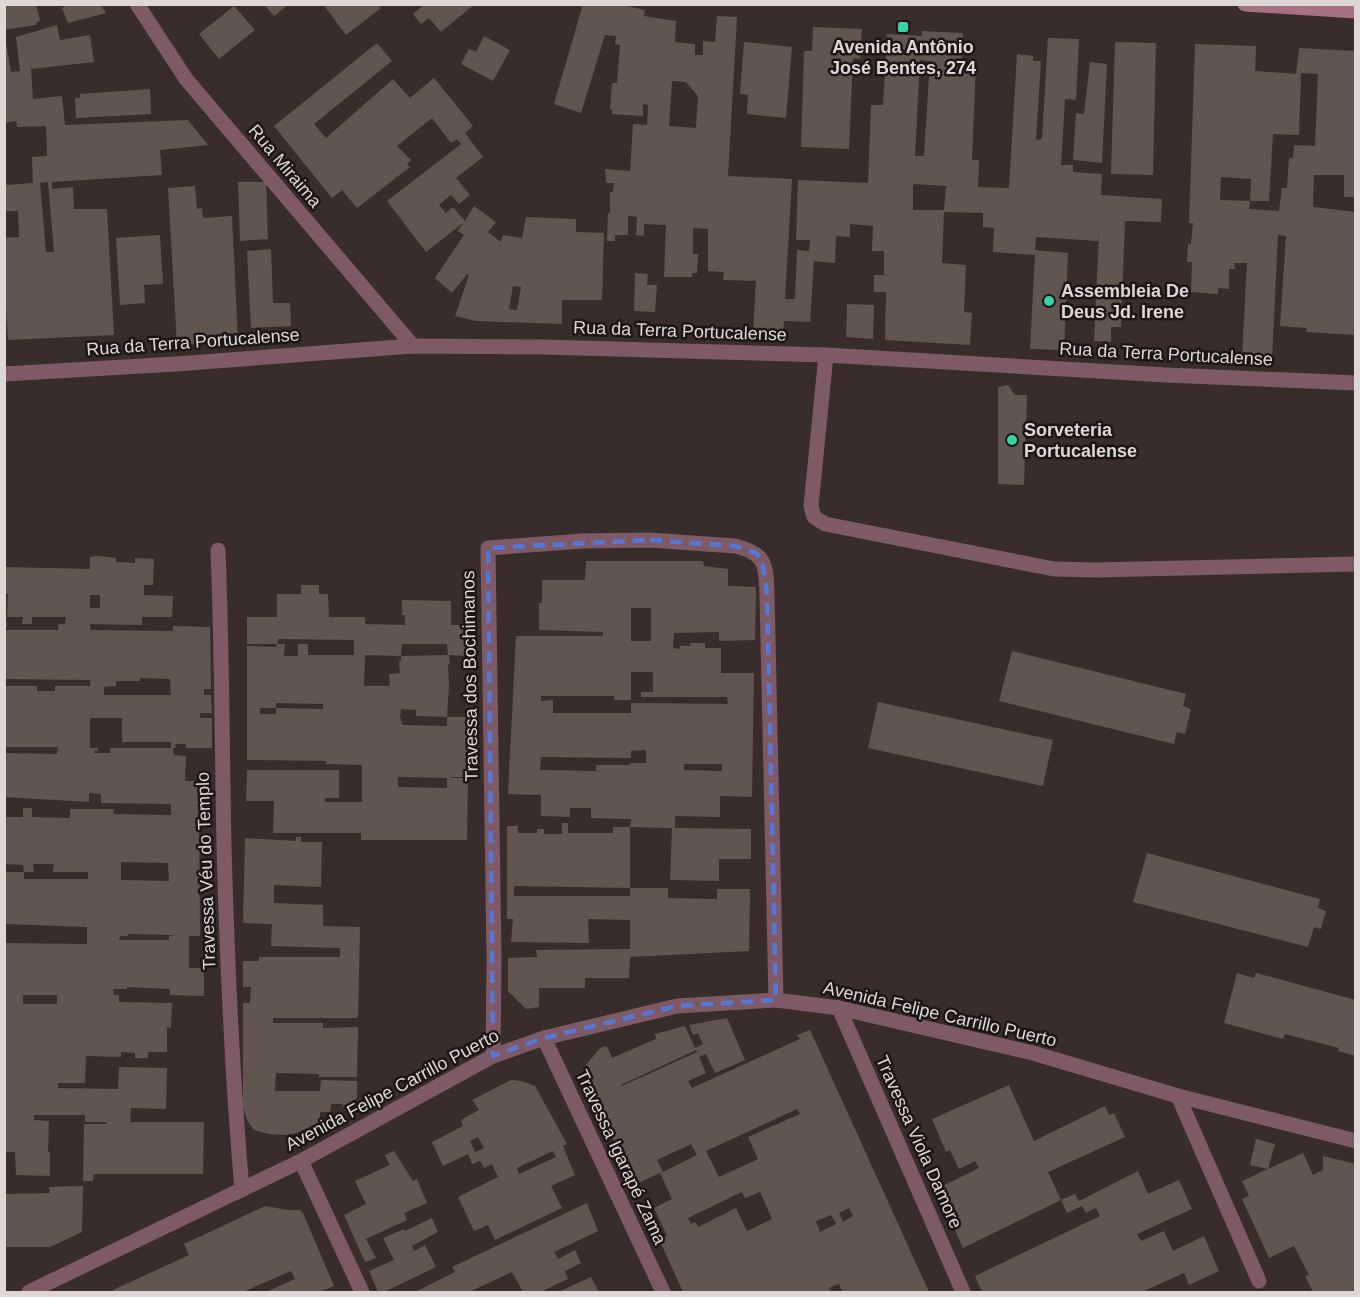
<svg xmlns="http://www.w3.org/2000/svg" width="1360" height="1297" viewBox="0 0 1360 1297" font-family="Helvetica,sans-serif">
	<rect width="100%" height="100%" fill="#392d2b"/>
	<g fill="#60564f" fill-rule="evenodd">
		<path d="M4 4H36L40 20 35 25 4 30Z"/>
		<path d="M69 4H100L106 13 68 23 62 8Z"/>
		<path d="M323 4H377L381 8 346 35Z"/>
		<path d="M425 4H475L441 32 429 18 421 24 413 14Z"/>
		<path d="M583 4H618L645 10 644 16 676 21 675 42 695 44V55H703V41L715 42 717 16 737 17 728 176 792 179 785 299H795L797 250 809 251 810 240H796L798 180 868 183 871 105H883L887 34 922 36V31L963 33 962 62 976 63 972 160H979L978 187 1009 188 1017 54 1033 56V61H1041L1036 140 1042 139 1048 38 1079 39 1076 100 1065 99 1061 165H1073V172L1102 174 1101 195 1162 199 1161 222 1125 221 1121 327H1111V342L1094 341 1099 233 1098 241 1036 237 1035 250 1068 253 1064 350 1030 349 1035 255 993 252 994 228 983 227V213L944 212 942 263 966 265 964 312 972 313 970 345 885 340 886 292H874V275H884V251H872L873 226 850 224V237L836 236 835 263 814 261 810 322 784 321 783 335 753 333 756 281 723 280 724 272 708 271V229L693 228V254H698L697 273H692V277H664L666 225 644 224V236L636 235 637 217 628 216V235H615V241H607L608 213H610V192H613L614 183H606L605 169 630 171 633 124 647 125 648 105 643 104V116L612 114V109H610L612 83H617L620 45 615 44 616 36 605 35 581 113 554 104ZM920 60 930 61 924 156H915ZM672 81 686 82 698 96 696 128 669 126ZM913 184 946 186 944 210H913Z"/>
		<path d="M264 5H288L274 16Z"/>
		<path d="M234 6 255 30 219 59 199 34Z"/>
		<path d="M57 25 60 40 90 35 94 62 31 69 33 99 62 96 65 125 188 120 208 145 160 150 162 175 52 182V189L73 187 74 209H107L114 335 8 340 6 309H4V238L19 237 18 211H4V178L7 185 33 183 32 157 47 156 46 126 17 127 16 121 4 123V43H6L11 72 20 71 16 37ZM48 182 54 252H46L40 183Z"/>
		<path d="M813 27 862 29 860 59 853 58 849 149 801 147 804 51H812Z"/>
		<path d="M484 36 510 50 493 81 461 64 469 49 476 52Z"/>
		<path d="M744 42 792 47 786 118 747 114 748 95 740 94Z"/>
		<path d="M1115 42 1156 43 1153 175 1111 174Z"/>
		<path d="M377 43 392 61 314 124 326 138 393 79 410 98 434 78 473 126 465 133 483 157 456 178 470 195 459 204 451 195 439 205 446 213 453 207 465 221 474 206 496 222 488 232 501 242 503 235 522 238 526 217 576 219V232L604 233 602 300H562V324L476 321 455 316 469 275 467 274 452 293 435 278 464 235 458 231 463 223 426 252 387 201 461 144 457 139 451 143 432 118 397 146 411 160 407 164 410 167 357 208 342 190 332 198 274 126ZM513 286 521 287 517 310 509 309Z"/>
		<path d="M1195 44 1256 46 1255 71 1296 74 1299 48 1356 51V197H1344V175H1314L1313 207 1356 212V335L1306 332 1307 328 1280 326 1286 236 1278 235 1272 359 1242 357 1247 263H1234L1235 269H1229V289L1218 288V294L1191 292 1192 262H1187L1188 244H1191L1193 223H1189ZM1301 73 1318 74 1315 146 1294 145 1293 158H1289L1287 188H1282L1279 211 1249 209 1250 201H1269L1273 134 1299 135ZM1221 177 1251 179 1250 201 1220 200Z"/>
		<path d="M1090 62 1107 64 1102 163 1073 160 1076 113 1084 114Z"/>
		<path d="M150 89 151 114 76 118 75 98H80V94Z"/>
		<path d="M238 182H266L268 239 240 241Z"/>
		<path d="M195 186 197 209 202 208 203 218 232 216 238 341 177 345 168 188Z"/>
		<path d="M160 235 163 284 144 285 145 303 120 305 116 238Z"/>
		<path d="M271 249 273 303H290L291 326 251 328 247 251Z"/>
		<path d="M635 273 648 274 647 285H657L655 312 634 311Z"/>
		<path d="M847 304 874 305 873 339 846 337Z"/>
		<path d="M1008 385 1015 395H1027L1024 485 998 484V387Z"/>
		<path d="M98 556 116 558V562L135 563V558L154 559 153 585H144V595L173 596 172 617H142V625L90 624V630L173 631V626L210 627 211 686V689H204V695H211L212 713H200V718H212V748H186V744H175L176 748H173L174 755 186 756 185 781H199L200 936H189V968H204V996L170 995V989L127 987V989H113L114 995H119V1002L172 1003 171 1028 167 1027V1052H148V1058H135V1053L121 1052V1057L86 1056 85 1083H58V1088L118 1089 119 1067 167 1068 166 1109 131 1108 130 1122H204L203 1174H94L93 1181H83L84 1124H107L106 1122H85V1115H34V1120L49 1121 48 1152H50V1176L16 1175 15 1152H4V943L87 944V927L4 924V872H24V879H88V872H53L54 864H33L34 872H24L23 865 4 864V817H23V808H32V817L70 818V809H114L113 814 171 815V804L101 803V794L89 793V802L4 797V753L57 754 58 747H4V686H37V691H55V686H90V680L4 679V623H7L6 630H58V624H65L66 617H32V624H22L23 617H7L8 594 4 593V567L90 569V557ZM90 595H100V608H90ZM140 678 170 679 171 695H104V687L116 686V681H140ZM90 718H122V742H171V748H110V753H94V751H98V748H90ZM121 862 168 863 169 881 121 880ZM128 934 170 935 175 936H169V940H119L120 936H128ZM23 995H57V1004H23Z"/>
		<path d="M586 561H703L704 566 728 569V586L756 587 755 640 719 641V632L674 633 673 648 680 649V646H690V643H705V648H721V673H754L752 797 720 796V817L675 816V828L751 829V859H719V881L670 880 672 828 630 827 631 819 591 818V808H570V817L541 816V795L508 794 516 636H603V632L539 630V603H542V580H585ZM631 608H651V641H631ZM631 672H653V692H641V697H727L728 704 631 703V713H553V700L541 701V696H614V700H631ZM646 750V763H631L630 765H596V771L540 770 541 757 631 758V751ZM684 764H722V771L684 770Z"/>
		<path d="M301 585H319V594H328L329 617H365V624L405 625V615H402V600L451 601V625H469V656L449 655 450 664H448L449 686 447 717 416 716V710L401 709 400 716 402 725 447 726V717H468V777H451V778H468L467 840H361V833H273L274 801H246L247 770H339V798H325V802H362V765L326 764V761L247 760V646L276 647 277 644H285L284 656H298V644H308V655H354V640L278 639V644H247V617H277V594H301ZM402 644H447L448 655 401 656V661H399L400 673 389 674 390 686H364L365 655 401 656ZM276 703 323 704V709L276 708V714H260V708H276ZM398 777 447 778V788L398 787Z"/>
		<path d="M1012 651 1186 694 1183 706 1191 709 1185 734 1177 732 1174 744 999 701Z"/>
		<path d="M878 702 1053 740 1043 786 868 748Z"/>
		<path d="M562 823H568V833H613V827H630V888L514 886V896H630V888H668V898L717 899V889H750L749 951 630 957 629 978H585V988H539V1007L526 1009 508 991V958L537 957 536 950 630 949V920L588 919 589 943 511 942 513 919H507V826H518V833H537V829H544V834H562Z"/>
		<path d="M296 837H301V842H322L321 887 274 885V903L323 905V926L360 927 358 1018H273V1023H323V1028L358 1027 357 1077H319V1074L276 1073 275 1091H320L321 1080 357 1081V1098L342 1107 343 1104H331L330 1112H320V1122L297 1133 286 1135 269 1134 254 1130 248 1122 243 1108V1003H250L251 987H243V961H259V957H340V948L271 946 272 924 243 923 245 838 296 841Z"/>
		<path d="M1147 853 1320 899 1318 908 1326 911 1321 929 1314 927 1308 947 1133 902Z"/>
		<path d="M1237 973 1254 978 1256 973 1356 1000V1056L1338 1051 1339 1048 1285 1034 1283 1039 1224 1023Z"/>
		<path d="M727 1018 745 1060 715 1073 706 1054 699 1057 706 1073 688 1081 692 1088 800 1039 797 1035 810 1030 929 1292H838L842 1291 839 1284 829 1288 831 1292H683L659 1239 667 1236 654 1208 672 1199 660 1173 634 1185 585 1079V1066L600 1048 607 1046 612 1058 656 1039 655 1034 685 1026 695 1048 703 1044 698 1033 693 1035 689 1025ZM696 1050 697 1052 622 1086 621 1085ZM797 1109 800 1114 748 1137 758 1159 719 1177 706 1151ZM691 1144 697 1155 663 1172 657 1160ZM742 1192 745 1198 760 1192 772 1219 747 1231 736 1208 698 1227 695 1222 691 1224 688 1218ZM849 1208 853 1216 843 1222 839 1213ZM831 1215 836 1224 820 1232 816 1221Z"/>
		<path d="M511 1080 521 1081 535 1086 567 1144 563 1146 575 1175 551 1186 562 1208 495 1240 488 1225 474 1231 458 1197 498 1177 492 1164 484 1168 480 1161 472 1164 468 1154 443 1166 432 1142 463 1126 461 1120 479 1110 472 1100ZM478 1137 484 1148 475 1152 470 1141ZM553 1151 556 1157 519 1174 517 1168Z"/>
		<path d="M1009 1085 1034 1141 1105 1106 1109 1115 1114 1113 1125 1137 1048 1172 1061 1200 963 1248 936 1189 979 1168 975 1161 959 1169 950 1150 946 1152 932 1119Z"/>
		<path d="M1256 1139 1275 1144 1268 1169 1303 1153 1313 1175 1323 1170V1156L1356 1164V1292H1346L1345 1291 1341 1292H1313L1305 1276 1309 1275 1294 1246 1269 1258 1242 1199 1249 1196 1242 1181 1268 1169 1250 1165Z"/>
		<path d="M394 1151 413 1181 417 1179 427 1203 404 1213 407 1220 366 1239 376 1258 365 1262 344 1215 366 1204 355 1181 390 1165 385 1155Z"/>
		<path d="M1138 1171 1148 1194 1179 1180 1192 1209 1137 1234 1141 1241 1164 1231 1173 1251 1204 1236 1219 1271 1189 1285 1184 1273 1142 1292H982L975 1276 1100 1216 1096 1208 1086 1213 1082 1206 1067 1213 1061 1200 1075 1194 1079 1201Z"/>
		<path d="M83 1186 82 1232 50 1247H4V1194L50 1193 49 1187Z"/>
		<path d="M587 1203 598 1231 554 1252 558 1259 575 1250 581 1263 565 1271 568 1279 540 1292H523L512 1272 469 1292H415L455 1272 452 1267Z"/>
		<path d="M265 1206 288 1210H300L303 1213 334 1286 320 1292H266L295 1279 291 1271 243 1292H114L113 1290 189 1255 184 1244Z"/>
		<path d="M432 1218 438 1232 412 1246 414 1251 425 1245 436 1267 384 1292H378L369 1271 394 1260 383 1238 404 1229 405 1231Z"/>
		<path d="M591 1277 599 1292H558Z"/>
	</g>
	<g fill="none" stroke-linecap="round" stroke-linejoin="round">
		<path stroke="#7d5a65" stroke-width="15" d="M826 355 811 506 814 517 825 524 1054 569 1095 570 1356 564"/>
		<g stroke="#7d5a65" stroke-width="15">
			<path d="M137 4 186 79 413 346"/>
			<path d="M4 374 176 364 413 346 544 347 826 355 1166 375 1356 383"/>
			<path d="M218 550C222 648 222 747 224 845 227 960 232 1075 242 1190"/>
			<path d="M839 1008 963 1292"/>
			<path d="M544 1038 663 1292"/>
			<path d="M493 1056 494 959 488 548 583 541 650 540 735 546C766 553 766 565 767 594L776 1000"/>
			<path d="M1178 1096 1259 1281"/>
			<path d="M301 1161 362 1292"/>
			<path d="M29 1292 301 1161 493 1056 544 1038 677 1006 776 1000 839 1008 1033 1053 1178 1096 1356 1141"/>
		</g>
		<path stroke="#a87183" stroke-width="15" d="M1245 4 1356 11"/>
	</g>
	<path fill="none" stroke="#5777d7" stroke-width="4.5" stroke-dasharray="12 8" stroke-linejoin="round" d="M650 540 735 546 756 553 762 560 767 594 776 1000 677 1006 544 1038 493 1056 488 548Z"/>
	<g fill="#34d4a7" stroke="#1c1716" stroke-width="2">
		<rect x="897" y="21" width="12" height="12" rx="3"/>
		<circle cx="1049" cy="301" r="6"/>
		<circle cx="1012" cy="440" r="6"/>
	</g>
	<g text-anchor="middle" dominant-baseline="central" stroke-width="5" stroke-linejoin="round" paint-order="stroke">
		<g font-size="18" font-weight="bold" fill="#dfd7d6" stroke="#1c1716" text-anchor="start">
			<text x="903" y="47" text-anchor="middle">Avenida Antônio<tspan x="903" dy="21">José Bentes, 274</tspan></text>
			<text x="1061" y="291">Assembleia De<tspan x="1061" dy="21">Deus Jd. Irene</tspan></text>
			<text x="1024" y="430">Sorveteria<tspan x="1024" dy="21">Portucalense</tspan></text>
		</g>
		<g font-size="18" fill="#dfd7d6" stroke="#1c1716">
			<text transform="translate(285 166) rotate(50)">Rua Miraima</text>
			<text transform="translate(680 331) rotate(2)">Rua da Terra Portucalense</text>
			<text transform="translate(193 342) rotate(-4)">Rua da Terra Portucalense</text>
			<text transform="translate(1166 354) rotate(3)">Rua da Terra Portucalense</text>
			<text transform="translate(470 676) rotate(-91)">Travessa dos Bochimanos</text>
			<text transform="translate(206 871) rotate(-92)">Travessa Véu do Templo</text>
			<text transform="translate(940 1014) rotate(13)">Avenida Felipe Carrillo Puerto</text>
			<text transform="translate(392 1090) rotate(-28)">Avenida Felipe Carrillo Puerto</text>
			<text transform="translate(919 1142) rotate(66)">Travessa Viola Damore</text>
			<text transform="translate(621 1157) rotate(65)">Travessa Igarapé Zama</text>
		</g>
	</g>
	<rect width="1360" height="1297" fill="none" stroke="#dfd7d6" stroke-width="12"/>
</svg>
